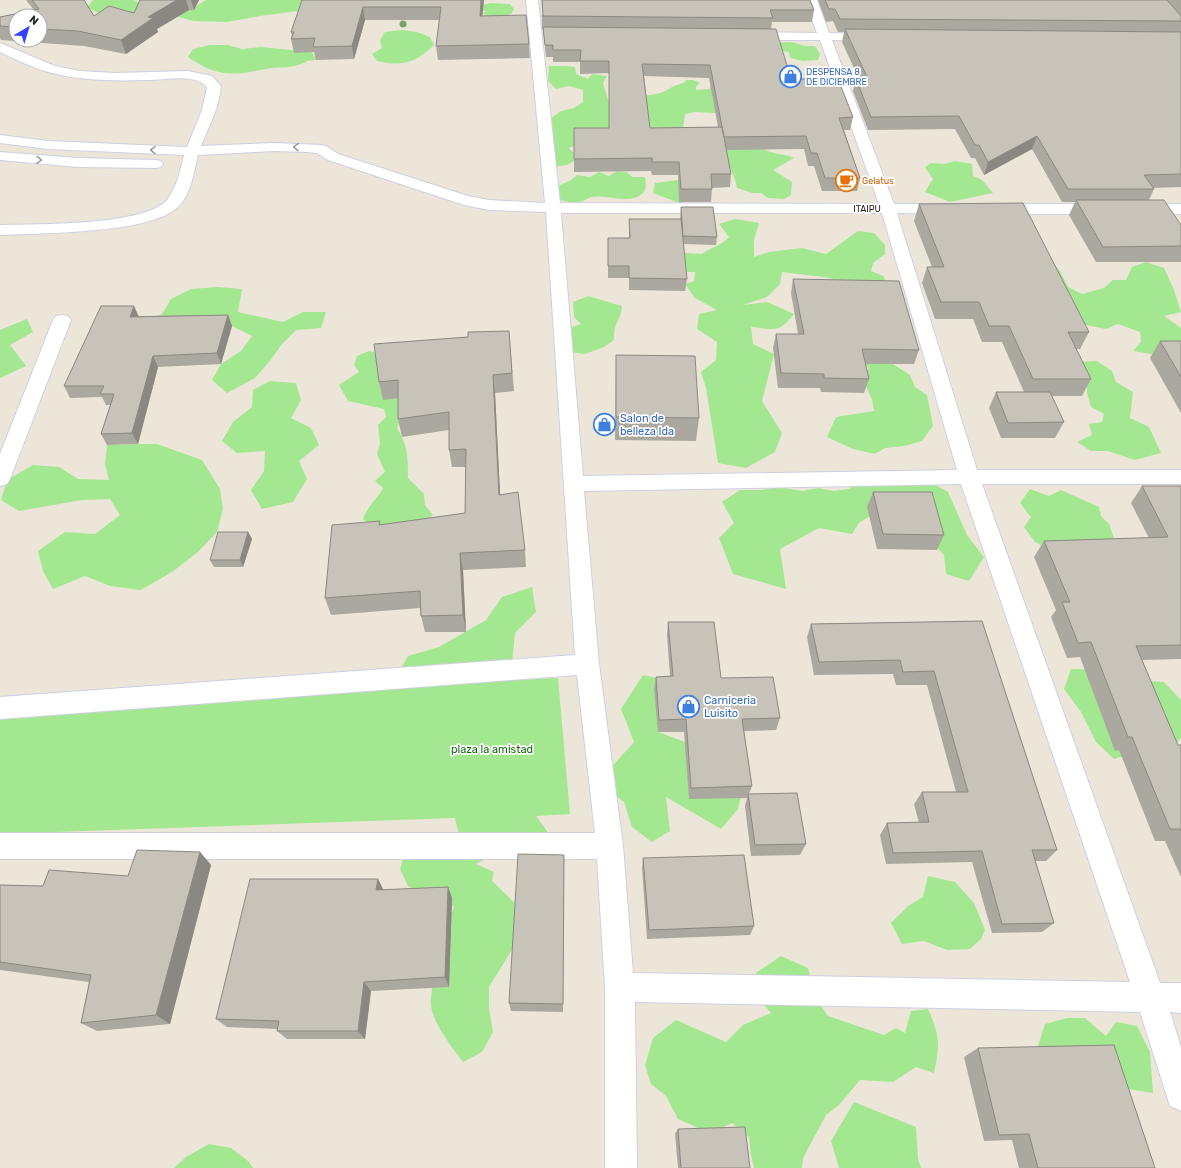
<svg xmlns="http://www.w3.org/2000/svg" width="1181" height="1168" viewBox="0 0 1181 1168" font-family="Rubik,sans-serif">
	<rect width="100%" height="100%" fill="#ece6d9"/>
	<g fill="#a3e890">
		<path d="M93 0H134L148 8 196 6 206 0H312L306 10 260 16 227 22 194 21 170 15 104 16 87 7Z"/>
		<path d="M490 3 510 4 514 9 511 14 496 17 485 16 483 12H489L479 10V6Z"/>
		<path d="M402 30 417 32 430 37 434 45C416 63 401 67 377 61L372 54 382 48 380 40 385 32Z"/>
		<path d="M792 42 805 46H815L820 54 818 60 803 61 790 58 789 52 769 49 761 43Z"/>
		<path d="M210 45H228L242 49 261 47 312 52 316 60 306 61 307 62C301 64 295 66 289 67 283 68 277 67 271 68 236 75 219 79 188 57L193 49Z"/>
		<path d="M549 66H566L575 67 576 74 588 79 592 74 607 76 603 83 610 106 611 129 569 148 574 153V161L567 165 543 168 540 126 561 111 574 108 583 102V90L569 86 556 89 548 81Z"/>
		<path d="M686 80H693L700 83 696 87V90L709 89 711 86 717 95 711 97 721 103 715 113 694 112 685 114 683 128 657 141 632 117 637 99C648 94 647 96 656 94 667 92 672 85 684 83Z"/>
		<path d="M761 147C771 155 783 153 794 158L773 170 792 182 791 195 784 199 768 198 761 193H752L737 188 735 179 722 149Z"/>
		<path d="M955 161 972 164 973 176 982 180 993 193 950 202 925 192 933 179 925 167 931 163 944 164Z"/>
		<path d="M617 171 626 172 633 177H645C646 183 647 190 642 194 628 205 608 194 592 197 587 198 583 202 578 202 568 204 556 198 547 195L549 190 571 180 577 175 590 177 599 172 609 176Z"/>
		<path d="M686 179 682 204 653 193 655 183Z"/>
		<path d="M735 219 759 223 754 240V257L769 252 802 248 826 254 858 231 874 233 885 245V254L873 263 871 271 883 276 889 286 844 290 831 278 782 272 780 284 767 297 743 305 767 302 794 314C779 334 773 329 751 327L753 344 774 354 762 401 782 433 775 452 746 468 718 463 706 388 701 372 716 360 717 342 697 329 699 314 717 310 695 298 685 284 694 281 695 272H684L674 244 685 253 702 254C711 247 721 246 729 237L719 224Z"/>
		<path d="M1146 262 1164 268 1174 290 1181 312 1164 316 1181 328V357L1175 358 1133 351 1141 342 1140 332 1118 324 1106 329 1086 325 1085 334 1049 263 1059 269 1068 287 1082 294 1104 288 1113 280H1126L1132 267Z"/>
		<path d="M218 287 242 289 238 312 283 322 303 312H326L321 328 296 330 282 344 270 361 255 378 227 393 212 380 221 364 241 351 252 336 232 326H141L162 314 171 299 191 289Z"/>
		<path d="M588 296 622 306C621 321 613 323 614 340L604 347 585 354 562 351 566 329 581 324 574 317 573 302Z"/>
		<path d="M27 319 33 332 10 345 26 366 0 378V330Z"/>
		<path d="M369 351 382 354 402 398 405 409 397 428C408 446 408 457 408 478L424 494 425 505 433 515 422 523 371 527 363 519C368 505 376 501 383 488L375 481 385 472 377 454 380 444 378 425 386 417 384 409 348 401 339 385 359 372 354 365 357 356Z"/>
		<path d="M856 358 893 364 910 375 915 387 927 395 933 426 922 441 905 446 885 448 875 454 853 449 827 437 836 417 874 411 872 399 861 377 869 368Z"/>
		<path d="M1097 361 1112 371 1116 382 1133 392 1130 418 1149 427 1161 453 1135 460 1108 451H1091L1077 442 1092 435 1089 424 1102 422 1104 414 1091 407 1087 393V381L1075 362Z"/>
		<path d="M270 381 296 383 301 400 291 418 311 428 319 445 299 461 307 479 293 502 262 509 251 490 264 471 265 451 237 453 222 441 233 422 252 407 253 390Z"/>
		<path d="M138 444H157L202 460 220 489 223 509 217 532 198 552 172 572 141 590 110 586 85 576 53 589 43 571 38 551 65 532 95 534 120 515 110 499 82 500 19 511 1 500 7 480 33 465 59 467 78 479 109 480 105 464 107 445Z"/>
		<path d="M921 477 948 492 967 535 984 557 969 581 946 574 944 555 925 535 878 511 859 523 852 534 819 528 780 549 786 589 733 574 719 538 734 523 722 502 740 490H762L778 487 803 491 818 488 834 491 849 489 858 483 895 485Z"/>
		<path d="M1030 489 1049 496 1061 490 1099 507 1101 516 1109 524 1114 538 1096 550 1053 551 1035 542 1024 527 1031 517 1020 503Z"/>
		<path d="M532 587 536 612 515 633 512 663 513 680 558 678 570 814 536 816 547 831V851L492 856 476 864 494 872 492 881 518 906 513 948 489 987V1009L493 1032 482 1052 463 1062C452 1047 433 1024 431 1005 430 1000 432 993 432 987 433 957 441 934 454 907L441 896 423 895 408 886 400 869 406 849 460 838 455 818 0 834V708L393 682 408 656 439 647 486 620 502 597Z"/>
		<path d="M1071 669 1103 670 1148 681 1164 682 1181 700V738L1173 747 1144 750 1114 759 1096 742 1081 712 1064 689Z"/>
		<path d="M643 675 670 681 665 713 658 732 685 742 745 779 738 809 721 829 666 797 670 831 652 842 632 827 624 802 598 782 634 742 621 709Z"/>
		<path d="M928 876 955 882 974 903 985 930 981 939 970 949 947 950 924 941 902 944 891 923 908 906 923 897Z"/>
		<path d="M781 956 808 968 815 998 828 1016 884 1035 896 1028 905 1033 911 1011 928 1009C940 1036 940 1044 934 1073L916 1067 893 1082 860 1080 839 1105 826 1115 803 1158 802 1168H754L751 1155 749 1137 732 1123 710 1133 678 1119 666 1096 651 1084 645 1065 653 1038 676 1020 726 1042 743 1025 771 1013 759 999 756 973Z"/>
		<path d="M1067 1018H1085L1106 1036 1116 1022 1137 1026 1150 1052 1153 1093 1049 1076 1038 1046 1045 1024Z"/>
		<path d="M854 1102 916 1127 918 1159 921 1168H839L831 1141Z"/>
		<path d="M209 1144 231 1148 248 1161 253 1168H174L186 1157Z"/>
	</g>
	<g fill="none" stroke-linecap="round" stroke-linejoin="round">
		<defs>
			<g id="street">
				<path d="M526 0H538L560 203 879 204 820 40H747L743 39 741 36 743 33 747 32 817 33 805 0H817L829 33 877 34 879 37 877 40 873 41 832 40 894 204H948L953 206 956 209 953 212 948 214 897 213 977 470H1181V484H982L1160 983H1181V1013L1170 1012 1181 1047V1111L1170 1106 1140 1012 635 1002 637 1168H605V987L597 859H0V833H595L577 675 0 719V697L575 655 546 212 489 210 464 205 328 160 317 153 307 152 275 151 198 155C194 172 191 195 177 208 147 234 40 233 0 235V225C34 224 145 226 167 200 177 187 180 171 184 155L48 149 0 143V135L48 141 187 147 202 110 207 87C194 73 166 80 148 80 115 81 81 81 48 72 31 67 15 59 0 52V43L55 66 80 71 115 73 188 71 212 76 221 86C219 108 209 126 201 146L275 143 321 145 326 146 338 154 468 196 489 200 545 203ZM561 213H882L957 470 583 476ZM961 484 1130 982 633 973 623 846 599 664 584 491Z"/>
				<path d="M0 152 78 158 156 160 161 161 163 164 161 167 156 168 78 167 0 160Z"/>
				<path d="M996 204H1102L1107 206 1110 209 1107 212 1102 214H996L991 212 988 209 991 206Z"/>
				<path d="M1140 204H1181V214L1135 212 1132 209 1135 206Z"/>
				<path d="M62 315 68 316 71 320 10 479 7 484 0 486V454L53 320 56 316Z"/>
			</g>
		</defs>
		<use href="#street" stroke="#cecfe3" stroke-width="2"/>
		<use href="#street" fill="#fff" fill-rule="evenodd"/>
	</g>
	<circle fill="#79a26d" cx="403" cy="24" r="3.5"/>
	<g fill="#aba89f" fill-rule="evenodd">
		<path d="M26 0H84L94 16 134 13 140 0H199L194 10H189L157 29 158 32 126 54 84 46 1 40 0 38V17L34 10ZM16 16H40V40H16Z"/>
		<path d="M302 0H484L482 16 529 44 530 58 438 60 436 46 440 20H365L354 59 316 60 314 52 294 53 291 39 292 37 291 32Z"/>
		<path d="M542 0 814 10 812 22H772L771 29 791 79 853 117 850 130H844L860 178 857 191H822L814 166H808L804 149 726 150 731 174 730 187 712 188 711 202H679L678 175H652L651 171 574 172V128H609V73L580 74V62H553V57H546L543 29H542V16H543ZM644 76 709 78 718 127 650 128Z"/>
		<path d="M818 0H1181V187L1153 188 1154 189 1149 200 1181 225V262H1096L1069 215 1075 202H1062L1032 149 984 175 975 158H971L955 129 868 130 853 91 856 79H859L842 42 844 32H838L833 21 826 22Z"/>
		<path d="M919 204 1089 332 1080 349H1076L1091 379 1082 396H1052L1064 422 1055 438H1001L989 408 996 392H1024L1002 342H982L973 319H935L922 283 927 267H932L914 221Z"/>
		<path d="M681 207 717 237 716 245 683 244 687 279 685 291 629 290V278H608V238H629V219H680Z"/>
		<path d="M793 279 919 350 914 364H865L869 379 864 393 821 392 820 388H778L773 348 776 334H798L791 293Z"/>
		<path d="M228 315 232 326 221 364 158 367 138 444 107 445 101 434 110 405H106L102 397 70 398 64 386 139 316Z"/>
		<path d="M509 331 514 391 495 393 500 495 525 550 526 567 463 570 466 632H425L421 616 420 608 331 615 325 598 380 525 465 513 466 467H452L449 450V430L402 437 398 419V398L383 400 379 382 468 337Z"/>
		<path d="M1160 341H1181V413L1150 358Z"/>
		<path d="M616 355 699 418 696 441 615 440Z"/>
		<path d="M1142 486H1181V659L1142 660 1178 745H1181V877L1165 841H1155L1119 750 1115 751 1080 657 1067 658 1051 617 1056 610 1034 557 1044 541 1149 538 1131 503Z"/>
		<path d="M873 492 944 535 937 550 877 549 867 507Z"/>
		<path d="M248 532 252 539 243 567H214L210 560Z"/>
		<path d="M982 621 1057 850 1046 861H1035L1054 923 1042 932 992 933 972 862 886 864 880 835 887 823H919L914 804 922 792H956L927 685H896L893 674 814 675 807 637 811 624Z"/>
		<path d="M668 622 721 678 780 718 776 730 744 731 752 786 749 794 806 844 800 855 751 856 745 806 747 798 689 799 684 732H658L654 689 656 677 670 676 667 635Z"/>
		<path d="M200 852 211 865 170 1024 97 1031 81 1023 89 982 0 970V885L43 886 128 876Z"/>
		<path d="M643 858 754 926 750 935 647 939 642 868Z"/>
		<path d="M564 866 563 1012 511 1011 509 1003Z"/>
		<path d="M378 879 383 890 448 887 452 898 449 987 371 991 365 1039H287L277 1031V1029L227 1027 216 1019Z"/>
		<path d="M978 1048 1155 1168H1019L1012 1140 984 1141 964 1057Z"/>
		<path d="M678 1129 750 1168H678L675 1134Z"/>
	</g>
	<g fill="#8b8882">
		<path d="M177 0H186L189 10 157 29 158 32 126 54 121 40 148 17Z"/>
		<path d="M191 0H199L194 10Z"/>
		<path d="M481 0H484L481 29 480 16Z"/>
		<path d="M363 7 365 20 354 59 352 46Z"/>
		<path d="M1037 136 1032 149 984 175 988 162Z"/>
		<path d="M134 306 139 317H130Z"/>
		<path d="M228 315 232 326 221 364 217 353Z"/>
		<path d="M153 356 158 367 138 444 132 433Z"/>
		<path d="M493 375 495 393 501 512 499 495Z"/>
		<path d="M248 532 252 539 243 567 240 560Z"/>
		<path d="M460 553 463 570 466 632 463 615Z"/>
		<path d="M200 852 211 865 170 1024 156 1015Z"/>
		<path d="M378 879 384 891 376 890Z"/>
		<path d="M448 887 452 898 449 987 445 977Z"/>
		<path d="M364 982 371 991 365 1039 358 1031Z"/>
	</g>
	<g fill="#c7c3b9" stroke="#8b8882">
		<path d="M32 0H84L94 16 109 6 134 13 140 0H177L148 17 153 18 121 40 78 31 40 29V16H16V27L0 26V17L39 9Z"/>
		<path d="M302 0H481L480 16 526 15 529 44 436 46 441 7H363L352 46 313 47 315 38 291 39 294 32H291Z"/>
		<path d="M542 0H810L814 10H770L773 18 542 16H543Z"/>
		<path d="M825 0H1167L1181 16V21L840 19 835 9H829Z"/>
		<path d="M543 27 776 29 791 79H838L853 117 839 118 860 178H825L817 153H811L806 136 724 137 710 65 642 64 650 128 722 127 731 174H711L712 189H681L679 162H652V158L574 159V128H609V61H580L581 50H553V45H545Z"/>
		<path d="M845 29 1181 32V174L1144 175 1154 189H1068L1037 136 988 162 979 145H975L959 116 871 117 856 79H868Z"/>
		<path d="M1076 200H1164L1181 225V246L1103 247Z"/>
		<path d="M1023 203 1089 332H1068L1091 379H1033L1009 326H989L979 302H941L927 267H944L919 204Z"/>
		<path d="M681 207H713L717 237 683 236Z"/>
		<path d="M629 219H681L687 279 629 278V266H608V238H630Z"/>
		<path d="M793 279 899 281 919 350 862 349 869 379 824 378V374L781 373 776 334H804Z"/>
		<path d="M101 306H134L130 317 228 315 217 353 153 356 132 433 101 434 114 394H100L104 386H64Z"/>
		<path d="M509 331 512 373 493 375 499 495 518 492 525 550 460 553 463 615 421 616 420 591 325 598 332 525 380 521 379 525 465 513 466 449 449 450V412L398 419V380L379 382 374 344 468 337V332Z"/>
		<path d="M1160 341H1181V377Z"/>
		<path d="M616 355 695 356 699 418 616 417Z"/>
		<path d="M996 392H1050L1064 422 1008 423Z"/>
		<path d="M1142 486H1181V645L1136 646 1178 745H1181V831L1180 829H1170L1132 737H1128L1091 642 1078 643 1062 602H1070L1044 541 1168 537Z"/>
		<path d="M873 492H932L944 535 883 534Z"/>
		<path d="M218 532H248L240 560H210Z"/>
		<path d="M982 621 1057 850H1032L1054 923 1002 924 982 851 893 853 887 823 929 822 922 792H968L934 671 903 672 900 660 819 662 811 624Z"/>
		<path d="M668 622H714L721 678 773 677 780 718 742 719 752 786 691 788 686 719 659 720 656 677 673 676Z"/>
		<path d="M797 793 806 844 755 845 748 794Z"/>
		<path d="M137 850 200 852 156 1015 81 1023 91 975 0 962V885L43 886 49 870 128 876Z"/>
		<path d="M518 854 564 855 563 1004 509 1003Z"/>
		<path d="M744 855 754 926 649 930 643 858Z"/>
		<path d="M250 879H378L376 890 448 887 445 977 364 982 358 1031H277L279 1021 216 1019Z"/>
		<path d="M1114 1045 1155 1168H1038L1029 1134 999 1135 978 1048Z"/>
		<path d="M745 1127 750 1168H681L678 1129Z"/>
	</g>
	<defs><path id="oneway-chevron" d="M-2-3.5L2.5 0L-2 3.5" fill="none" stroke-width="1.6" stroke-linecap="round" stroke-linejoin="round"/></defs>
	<g stroke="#9e9e9e">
		<use href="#oneway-chevron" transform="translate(296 147) rotate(-179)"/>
		<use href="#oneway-chevron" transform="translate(153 150) rotate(-179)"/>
		<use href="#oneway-chevron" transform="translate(39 160) rotate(4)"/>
	</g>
	<defs>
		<symbol id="shop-ring" viewBox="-11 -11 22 22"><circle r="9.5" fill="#fff" stroke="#3f7fe0" stroke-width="1.5"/><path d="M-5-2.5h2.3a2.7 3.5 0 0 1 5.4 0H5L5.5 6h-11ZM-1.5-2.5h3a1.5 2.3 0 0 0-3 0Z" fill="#3f7fe0"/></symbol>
		<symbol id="cafe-ring" viewBox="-11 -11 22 22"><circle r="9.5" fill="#fff" stroke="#e8710a" stroke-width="1.5"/><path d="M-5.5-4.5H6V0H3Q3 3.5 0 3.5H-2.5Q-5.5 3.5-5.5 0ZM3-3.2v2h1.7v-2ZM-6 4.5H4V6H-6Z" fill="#e8710a"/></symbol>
	</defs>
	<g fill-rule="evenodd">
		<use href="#shop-ring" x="778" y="64" width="25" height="25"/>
		<use href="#cafe-ring" x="834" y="168" width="25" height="25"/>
		<use href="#shop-ring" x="592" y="412" width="25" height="25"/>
		<use href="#shop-ring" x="676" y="694" width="25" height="25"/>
	</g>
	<g text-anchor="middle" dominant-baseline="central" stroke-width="3.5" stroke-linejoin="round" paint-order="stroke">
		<g font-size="9" fill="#366cbe" stroke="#fff" text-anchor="start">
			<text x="806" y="72">DESPENSA 8<tspan x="806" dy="10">DE DICIEMBRE</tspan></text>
		</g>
		<g font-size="9" fill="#c56008" stroke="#fff" text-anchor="start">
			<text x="862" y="181">Gelatus</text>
		</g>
		<g font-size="9" fill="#282828" stroke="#fff">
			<text x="867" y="209">ITAIPU</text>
		</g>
		<g font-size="11" fill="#366cbe" stroke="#fff" text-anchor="start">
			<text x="620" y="418">Salon de<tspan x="620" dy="13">belleza Ida</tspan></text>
			<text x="704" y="700">Carniceria<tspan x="704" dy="13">Luisito</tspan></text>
		</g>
		<g font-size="11" fill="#1b6a14" stroke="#fff">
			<text x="492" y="749">plaza la amistad</text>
		</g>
	</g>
	<g transform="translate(28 28) rotate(38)"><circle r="19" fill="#ffffff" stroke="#a9a9a9"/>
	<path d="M0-3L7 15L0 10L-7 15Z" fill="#3340ff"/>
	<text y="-6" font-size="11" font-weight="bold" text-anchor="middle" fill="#282828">N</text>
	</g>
</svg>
